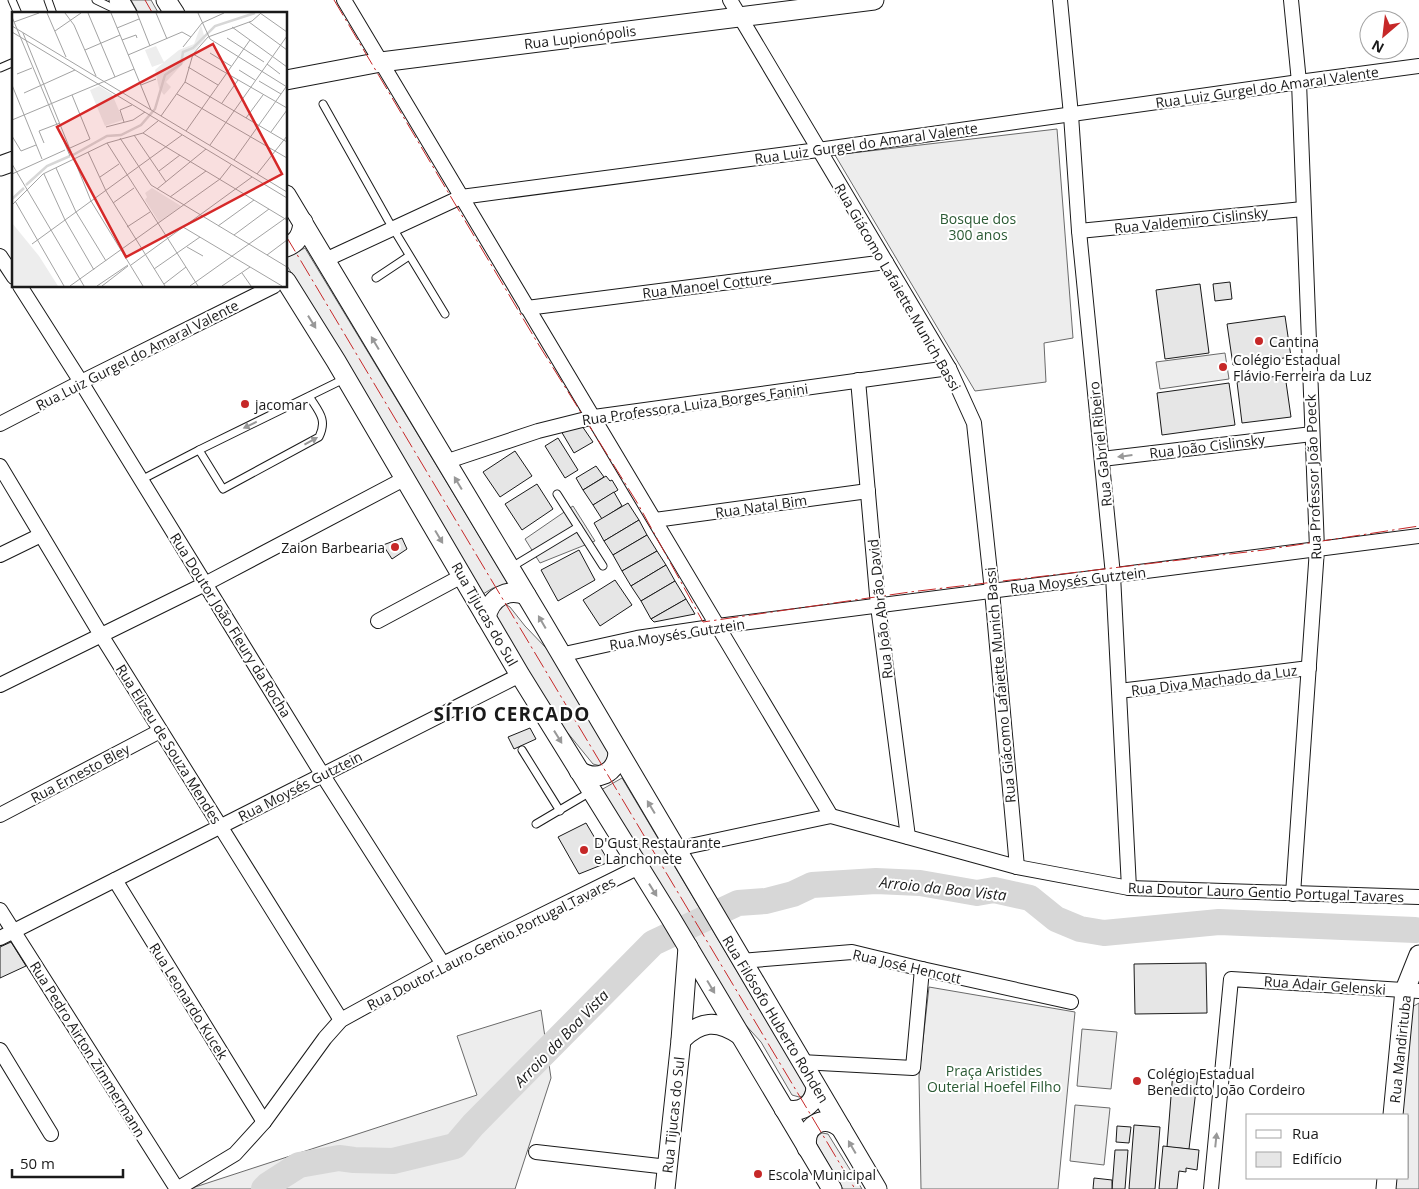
<svg xmlns="http://www.w3.org/2000/svg" width="1419" height="1189" viewBox="0 0 1419 1189" font-family="'Open Sans',sans-serif">
	<rect width="100%" height="100%" fill="#fff"/>
	<g fill="#ededed" stroke="#6a6a6a">
		<path d="M131 0H151L159 14H139Z"/>
		<path d="M1057 129 1073 338 1044 343 1046 382 975 391 835 155Z"/>
		<path d="M305 248 510 587 493 588 483 594 286 264V257Z"/>
		<path d="M1225 353 1229 379 1160 389 1156 362Z"/>
		<path d="M573 506 595 541 540 563 525 539Z"/>
		<path d="M503 603 510 607 525 626 548 650 611 755V759L601 766 593 764 558 721 494 617Z"/>
		<path d="M622 778 806 1087V1090L803 1096 799 1097 792 1095 761 1042 742 1021 601 790Z"/>
		<path d="M929 987 1075 1012 1058 1189H921L919 1076Z"/>
		<path d="M1419 1003V1189H1392L1393 1178H1408V1115H1399L1412 1007Z"/>
		<path d="M541 1010 551 1078 515 1189H189L477 1095 457 1036Z"/>
		<path d="M1082 1029 1117 1032 1111 1089 1077 1086Z"/>
		<path d="M1075 1105 1110 1108 1104 1165 1070 1161Z"/>
		<path d="M822 1133 828 1134 862 1189H843L815 1141 816 1137Z"/>
	</g>
	<g fill="none" stroke-linecap="round" stroke-linejoin="round">
		<path stroke="#d7d7d7" stroke-width="4.5" d="M1415 930H1419"/>
		<path stroke="#d7d7d7" stroke-width="26" d="M264 1189 268 1185 299 1165 339 1158 354 1160 393 1161 455 1146 473 1125 653 943 738 903 766 901 793 894 812 885 876 881 920 883 977 893 994 890 1030 898 1056 919 1080 929 1104 933 1219 922 1415 930"/>
	</g>
	<g fill="#e6e6e6" stroke="#1a1a1a">
		<path d="M1230 282 1232 299 1215 301 1213 284Z"/>
		<path d="M1200 284 1209 353 1165 359 1156 290Z"/>
		<path d="M1285 316 1291 357 1233 365 1227 324Z"/>
		<path d="M1285 375 1291 417 1242 423 1237 382Z"/>
		<path d="M1229 383 1235 425 1162 435 1157 393Z"/>
		<path d="M582 426 593 442 574 453 561 431Z"/>
		<path d="M558 438 578 470 565 478 545 446Z"/>
		<path d="M515 451 532 476 500 497 483 472Z"/>
		<path d="M596 466 604 477 583 490 576 478Z"/>
		<path d="M606 476 610 481 612 480 618 490 593 505 583 490Z"/>
		<path d="M537 484 553 509 522 530 505 504Z"/>
		<path d="M614 492 622 506 602 519 593 505Z"/>
		<path d="M628 503 639 520 604 541 594 523Z"/>
		<path d="M639 520 647 535 613 555 604 541Z"/>
		<path d="M647 535 657 551 622 571 613 555Z"/>
		<path d="M402 538 407 549 392 559 383 545Z"/>
		<path d="M579 550 595 580 558 601 541 570Z"/>
		<path d="M657 551 666 565 631 586 622 571Z"/>
		<path d="M666 565 675 581 641 601 631 586Z"/>
		<path d="M615 580 632 605 600 626 583 600Z"/>
		<path d="M675 581 686 599 651 619 641 601Z"/>
		<path d="M686 599 695 614 654 622 651 619Z"/>
		<path d="M530 728 536 739 514 749 508 737Z"/>
		<path d="M586 823 609 862 579 874 558 837Z"/>
		<path d="M11 942 26 966 0 978V947Z"/>
		<path d="M1206 963 1207 1013 1135 1014 1134 964Z"/>
		<path d="M1173 1071 1198 1073 1189 1149 1167 1147Z"/>
		<path d="M1134 1125 1160 1127 1155 1189H1129Z"/>
		<path d="M1117 1126 1131 1127 1129 1143 1116 1142Z"/>
		<path d="M1163 1146 1199 1150 1197 1170 1186 1168V1172L1179 1171 1177 1189H1159Z"/>
		<path d="M1115 1150H1128L1125 1189H1112Z"/>
		<path d="M1094 1178 1112 1180V1189H1093Z"/>
	</g>
	<g fill="none" stroke-linecap="round" stroke-linejoin="round">
		<defs>
			<g id="lane">
				<path d="M12 0 18 14"/>
				<path d="M48 0 53 14"/>
				<path d="M96 0 121 12"/>
				<path d="M0 68 14 62"/>
				<path d="M323 104 388 220 445 314"/>
				<path d="M376 278 409 256"/>
				<path d="M309 396C318 411 328 419 319 437L223 489 199 450 344 379"/>
				<path d="M141 480 199 450"/>
				<path d="M557 494 603 566"/>
				<path d="M510 568 578 527"/>
				<path d="M522 750 560 811"/>
				<path d="M536 824 592 791"/>
			</g>
			<g id="street">
				<path d="M344 0 831 816"/>
				<path d="M730 0 949 368 974 423 992 591 1017 867"/>
				<path d="M1060 0 1071 115 1079 231 1113 575 1129 888"/>
				<path d="M1291 0 1299 82 1317 549 1293 894"/>
				<path d="M1079 231 1303 209"/>
				<path d="M0 256 14 277"/>
				<path d="M325 260 461 197 818 150 1299 82 1419 66"/>
				<path d="M20 286 81 382 322 774 443 964"/>
				<path d="M527 308 886 262"/>
				<path d="M858 380 878 606 908 837"/>
				<path d="M0 424 81 382 274 286"/>
				<path d="M1102 459 1312 434"/>
				<path d="M445 462 538 431 594 417 949 368"/>
				<path d="M0 466 101 635 341 1020"/>
				<path d="M655 520 868 491"/>
				<path d="M0 555 41 535"/>
				<path d="M378 621 462 576"/>
				<path d="M560 655 637 638 718 626 1419 536"/>
				<path d="M0 685 205 584 404 479"/>
				<path d="M1119 691 1309 668"/>
				<path d="M0 815 160 731"/>
				<path d="M676 849 831 816 1017 867 1129 888 1419 897"/>
				<path d="M115 880 264 1122"/>
				<path d="M0 910 177 1189"/>
				<path d="M0 938 520 675"/>
				<path d="M741 961 852 952 922 969 1071 1002"/>
				<path d="M0 1050 51 1134"/>
				<path d="M801 1062 913 1068 922 969"/>
				<path d="M536 1152 668 1167"/>
				<path d="M177 1189 235 1154 264 1122 325 1038 341 1020 443 964 639 867"/>
				<path d="M1211 1189 1231 979 1419 991"/>
			</g>
			<g id="secondary">
				<path d="M119 0 127 14"/>
				<path d="M166 0 175 14"/>
				<path d="M286 80 381 62 874 0"/>
				<path d="M0 166 14 161"/>
				<path d="M286 195 541 620 877 1189"/>
				<path d="M286 247C298 243 302 234 303 222"/>
				<path d="M286 281 336 361 520 675 670 917 832 1189"/>
				<path d="M486 617C491 597 507 588 526 595"/>
				<path d="M579 771C597 782 617 774 618 752"/>
				<path d="M681 1040C700 1021 717 1019 740 1035"/>
				<path d="M784 1109C801 1114 815 1105 816 1087"/>
				<path d="M1393 1115 1405 990 1419 955"/>
				<path d="M807 1148C803 1126 823 1113 841 1128"/>
				<path d="M665 1189 681 1040 688 947"/>
				<path d="M1386 1189 1387 1178"/>
			</g>
		</defs>
		<use href="#lane" stroke="#1a1a1a" stroke-width="9"/>
		<use href="#street" stroke="#1a1a1a" stroke-width="16"/>
		<use href="#secondary" stroke="#1a1a1a" stroke-width="21"/>
		<use href="#lane" stroke="#fff" stroke-width="7"/>
		<use href="#street" stroke="#fff" stroke-width="14"/>
		<use href="#secondary" stroke="#fff" stroke-width="19"/>
		<g stroke="#c62828" stroke-width="1" stroke-dasharray="18 4 2.5 4" stroke-linecap="butt">
			<path d="M145 0 153 14"/>
			<path d="M334 0 537 342 638 504 703 622 910 592 1264 550 1419 526"/>
			<path d="M286 236 855 1189"/>
		</g>
	</g>
	<defs><path id="oneway-solid" d="M-6-.8H1V-3.2L6.5 0L1 3.2V.8H-6Z" transform="scale(1.25)"/></defs>
	<g fill="#989898">
		<use href="#oneway-solid" transform="translate(312 322) rotate(58)"/>
		<use href="#oneway-solid" transform="translate(375 343) rotate(-121)"/>
		<use href="#oneway-solid" transform="translate(250 425) rotate(154)"/>
		<use href="#oneway-solid" transform="translate(311 441) rotate(-29)"/>
		<use href="#oneway-solid" transform="translate(1125 456) rotate(173)"/>
		<use href="#oneway-solid" transform="translate(458 483) rotate(-121)"/>
		<use href="#oneway-solid" transform="translate(439 537) rotate(59)"/>
		<use href="#oneway-solid" transform="translate(542 622) rotate(-120)"/>
		<use href="#oneway-solid" transform="translate(558 737) rotate(58)"/>
		<use href="#oneway-solid" transform="translate(651 807) rotate(-121)"/>
		<use href="#oneway-solid" transform="translate(653 890) rotate(58)"/>
		<use href="#oneway-solid" transform="translate(711 987) rotate(59)"/>
		<use href="#oneway-solid" transform="translate(1216 1140) rotate(-84)"/>
		<use href="#oneway-solid" transform="translate(852 1147) rotate(-120)"/>
	</g>
	<g fill="#c62828" stroke="#fff" stroke-width="2">
		<circle cx="1259" cy="341" r="5"/>
		<circle cx="1223" cy="367" r="5"/>
		<circle cx="245" cy="404" r="5"/>
		<circle cx="395" cy="547" r="5"/>
		<circle cx="584" cy="850" r="5"/>
		<circle cx="1137" cy="1081" r="5"/>
		<circle cx="758" cy="1174" r="5"/>
	</g>
	<g text-anchor="middle" dominant-baseline="central" stroke-width="4" stroke-linejoin="round" paint-order="stroke">
		<g font-size="14" fill="#1a1a1a" stroke="#fff">
			<text transform="translate(580 37) rotate(-7)">Rua Lupionópolis</text>
			<text transform="translate(1267 87) rotate(-8)">Rua Luiz Gurgel do Amaral Valente</text>
			<text transform="translate(866 143) rotate(-8)">Rua Luiz Gurgel do Amaral Valente</text>
			<text transform="translate(1191 220) rotate(-6)">Rua Valdemiro Cislinsky</text>
			<text transform="translate(707 285) rotate(-7)">Rua Manoel Cotture</text>
			<text transform="translate(898 287) rotate(60)">Rua Giácomo Lafaiette Munich Bassi</text>
			<text transform="translate(137 355) rotate(-27)">Rua Luiz Gurgel do Amaral Valente</text>
			<text transform="translate(695 404) rotate(-8)">Rua Professora Luiza Borges Fanini</text>
			<text transform="translate(1100 444) rotate(-96)">Rua Gabriel Ribeiro</text>
			<text transform="translate(1207 446) rotate(-7)">Rua João Cislinsky</text>
			<text transform="translate(1313 477) rotate(-92)">Rua Professor João Poeck</text>
			<text transform="translate(761 506) rotate(-8)">Rua Natal Bim</text>
			<text transform="translate(1078 580) rotate(-7)">Rua Moysés Gutztein</text>
			<text transform="translate(880 609) rotate(-96)">Rua João Abrão David</text>
			<text transform="translate(485 614) rotate(60)">Rua Tijucas do Sul</text>
			<text transform="translate(231 625) rotate(58)">Rua Doutor João Fleury da Rocha</text>
			<text transform="translate(677 634) rotate(-9)">Rua Moysés Gutztein</text>
			<text transform="translate(1214 680) rotate(-7)">Rua Diva Machado da Luz</text>
			<text transform="translate(1000 685) rotate(-95)">Rua Giácomo Lafaiette Munich Bassi</text>
			<text transform="translate(169 744) rotate(58)">Rua Elizeu de Souza Mendes</text>
			<text transform="translate(80 773) rotate(-28)">Rua Ernesto Bley</text>
			<text transform="translate(300 786) rotate(-27)">Rua Moysés Gutztein</text>
			<text transform="translate(1266 892) rotate(2)">Rua Doutor Lauro Gentio Portugal Tavares</text>
			<text transform="translate(491 943) rotate(-27)">Rua Doutor Lauro Gentio Portugal Tavares</text>
			<text transform="translate(907 966) rotate(13)">Rua José Hencott</text>
			<text transform="translate(1325 985) rotate(4)">Rua Adair Gelenski</text>
			<text transform="translate(189 1001) rotate(58)">Rua Leonardo Kucek</text>
			<text transform="translate(776 1019) rotate(59)">Rua Filósofo Huberto Rohden</text>
			<text transform="translate(88 1049) rotate(58)">Rua Pedro Airton Zimmermann</text>
			<text transform="translate(1400 1049) rotate(-84)">Rua Mandirituba</text>
			<text transform="translate(673 1115) rotate(-84)">Rua Tijucas do Sul</text>
		</g>
		<g font-size="14" fill="#2b5a34" stroke="#fff">
			<text x="978" y="218">Bosque dos<tspan x="978" dy="16">300 anos</tspan></text>
			<text x="994" y="1070">Praça Aristides<tspan x="994" dy="16">Outerial Hoefel Filho</tspan></text>
		</g>
		<g font-size="14" fill="#1a1a1a" stroke="#fff" text-anchor="start">
			<text x="1269" y="341">Cantina</text>
			<text x="1233" y="359">Colégio Estadual<tspan x="1233" dy="16">Flávio Ferreira da Luz</tspan></text>
			<text x="255" y="404">jacomar</text>
			<text x="385" y="547" text-anchor="end">Zaion Barbearia</text>
			<text x="594" y="842">D'Gust Restaurante<tspan x="594" dy="16">e Lanchonete</tspan></text>
			<text x="1147" y="1073">Colégio Estadual<tspan x="1147" dy="16">Benedicto João Cordeiro</tspan></text>
			<text x="768" y="1174">Escola Municipal</text>
		</g>
		<g font-size="15" font-style="italic" fill="#1a1a1a" stroke="#fff">
			<text transform="translate(943 888) rotate(6)">Arroio da Boa Vista</text>
			<text transform="translate(561 1038) rotate(-46)">Arroio da Boa Vista</text>
		</g>
		<g font-size="19" font-weight="bold" letter-spacing="1" fill="#1a1a1a" stroke="#fff">
			<text x="512" y="714">SÍTIO CERCADO</text>
		</g>
	</g>
	<g transform="translate(12 12)">
		<rect width="275" height="275" fill="#fff"/>
		<path d="M189 13 193 27 154 70 159 75 152 83 147 76 143 58 151 51 140 55 133 38 144 34 152 50 167 38 182 32ZM87 74 100 82 111 108 93 114 78 78ZM140 176 169 194 147 210 133 188 135 185 133 181ZM0 211 27 244 46 274H0Z" fill="#ededed"/>
		<path fill="none" stroke="#d7d7d7" stroke-width="2.5" d="M61 143 95 124 109 123 129 113 143 97 153 63 169 52 171 40 181 36 203 14 243 1M14 173 35 154 58 144M0 187 12 176"/>
		<path fill="none" stroke="#a3a3a3" stroke-width="1" d="M35 1 54 45M53 1 62 13 84 64M76 1 103 65M99 1 139 98M125 1 138 34M144 1 155 27M186 1 198 27 275 75M248 1 275 20M0 5 58 144M2 10 27 1M237 10 275 38M0 14 275 180M220 15 275 55M105 16 127 7M43 19 69 1M0 20 275 186M11 21 79 189 131 274M215 26 252 50M110 28 124 23 125 26M171 35 190 11 212 1M73 38 108 23M198 41 219 54M181 42 275 96M116 43 170 20 179 25M255 52 268 62M176 55 206 73M227 58 243 68M5 62 20 56M247 69 269 82M173 70 275 130M0 73 30 147M129 73 144 67M12 81 63 58M165 82 275 146M210 91 226 68M149 104 173 70 181 42 196 25 240 9 249 1M234 106 251 83M0 108 122 57M112 110 108 98 120 93M94 115 121 108 133 100M174 119 238 28M259 120 275 98M131 121 275 208M122 123 154 170M0 124 9 139 24 133M108 126 139 173 275 255M32 131 27 119 48 111M95 131 186 274M198 133 275 24M58 136 78 127 60 83M76 140 94 179 153 274M222 148 274 75M0 152 72 274M44 156 64 200 94 249M147 159 168 143M0 162 53 138M32 162 53 208 82 258M245 162 275 124M88 165 107 152M145 177 194 137M158 185 194 159M3 189 52 274M101 191 122 176M0 193 31 162 95 131 131 121 146 109M206 214 242 188M115 215 138 200M171 215 270 274M222 223 257 197M20 232 170 123M175 235 191 244M255 243 275 228M119 253 240 165M142 257 188 225M230 261 239 274M152 272 174 255M58 274 208 167 219 153M85 274 116 253M90 274 116 254M178 274 275 205M210 274 238 255"/>
		<path fill="#d62828" fill-opacity="0.15" stroke="#d62828" stroke-width="2.5" d="M201 32 270 162 114 245 45 115Z"/>
		<rect width="275" height="275" fill="none" stroke="#1a1a1a" stroke-width="2.5"/>
	</g>
	<rect x="1246" y="1114" width="162" height="65" fill="#ffffff" stroke="#a3a3a3"/>
	<rect x="1256" y="1130" width="25" height="8" fill="#ffffff" stroke="#a3a3a3"/>
	<text x="1292" y="1139" font-size="15" fill="#1a1a1a">Rua</text>
	<rect x="1256" y="1152" width="25" height="15" fill="#e6e6e6" stroke="#a3a3a3"/>
	<text x="1292" y="1164" font-size="15" fill="#1a1a1a">Edifício</text>
	<g transform="translate(1384 35) rotate(208)"><circle r="24" fill="#ffffff" stroke="#a3a3a3"/>
	<path d="M0-4L9 19L0 12L-9 19Z" fill="#c62828"/>
	<text y="-8" font-size="14" font-weight="bold" text-anchor="middle" fill="#1a1a1a">N</text>
	</g>
	<path d="M12 1169v8h111v-8" fill="none" stroke="#1a1a1a" stroke-width="2.5"/>
	<text x="20" y="1169" font-size="15" fill="#1a1a1a" stroke="#ffffff" stroke-width="4" paint-order="stroke">50 m</text>
</svg>
